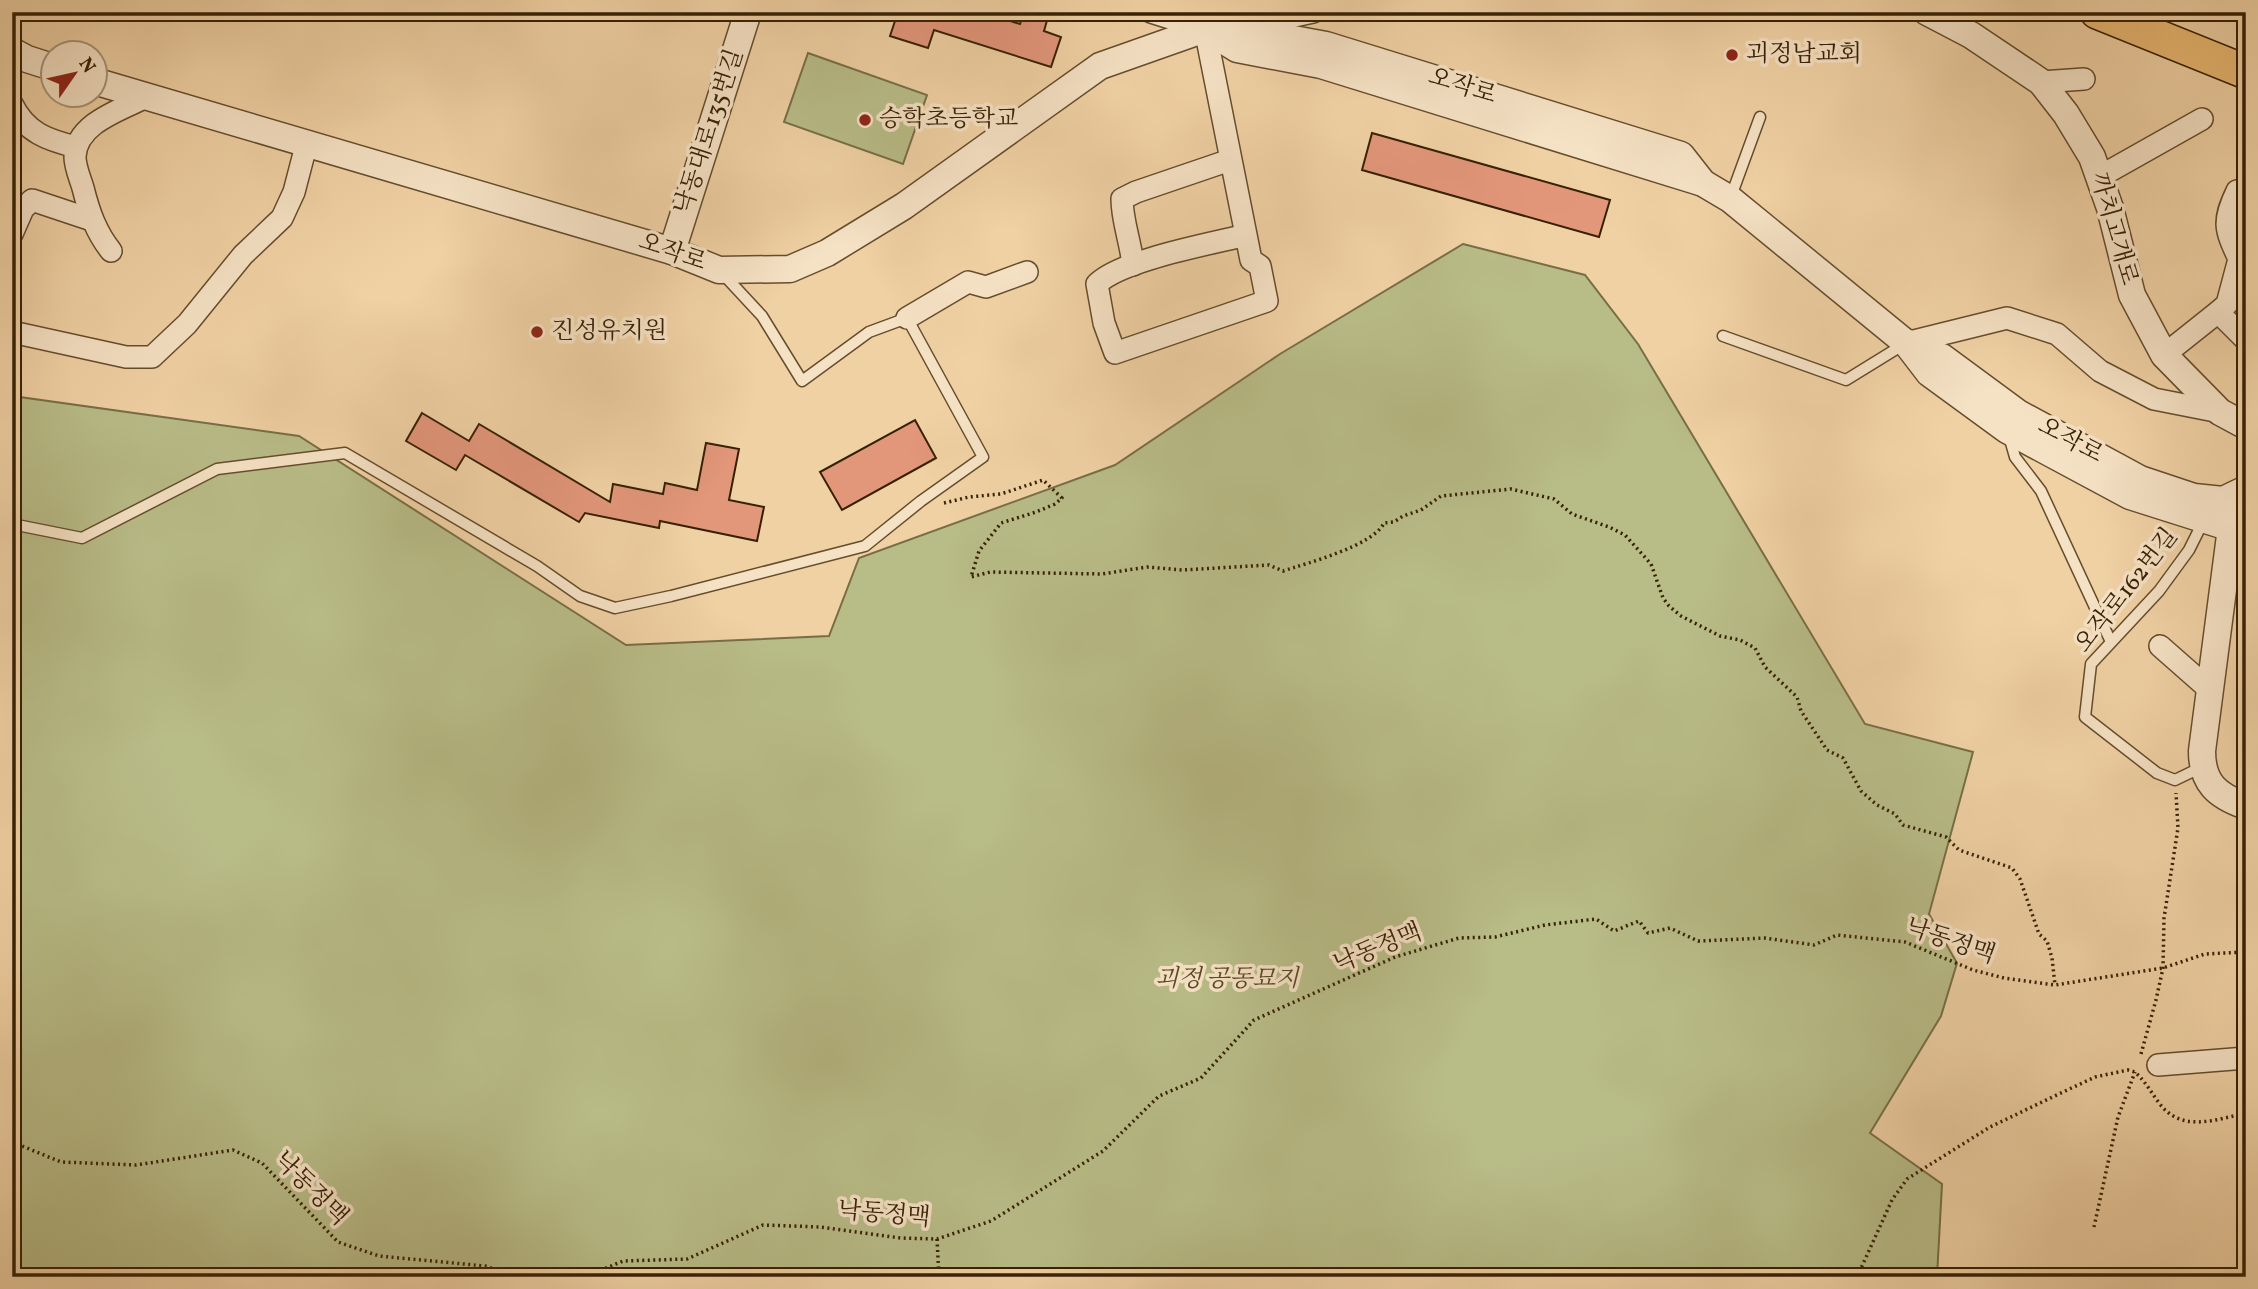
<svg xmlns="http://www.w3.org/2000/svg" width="2258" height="1289" viewBox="0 0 2258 1289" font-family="Vollkorn,'Noto Serif KR',serif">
	<rect width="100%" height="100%" fill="#f0d1a4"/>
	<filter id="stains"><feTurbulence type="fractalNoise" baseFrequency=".00286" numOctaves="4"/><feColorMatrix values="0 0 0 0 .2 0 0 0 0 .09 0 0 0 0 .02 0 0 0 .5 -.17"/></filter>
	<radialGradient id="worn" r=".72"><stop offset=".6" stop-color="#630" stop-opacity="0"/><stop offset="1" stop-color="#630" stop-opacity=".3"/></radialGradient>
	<g fill="#b8bc87" stroke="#786e46" stroke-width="2">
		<path d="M808 53 927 95 903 164 784 122Z"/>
		<path d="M1463 244 1585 275 1638 344 1865 724 1973 752 1929 914 1957 963 1941 1016 1870 1133 1942 1184 1937 1277H12V396L299 436 626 645 829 636 859 558 1115 465 1280 354Z"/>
	</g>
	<g fill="#e2967a" stroke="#372104" stroke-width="2">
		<path d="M898 12H982L1020 24 1024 12H1034L1048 17 1044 31 1061 37 1051 67 934 30 928 48 890 36Z"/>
		<path d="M1372 133 1610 200 1599 237 1362 170Z"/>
		<path d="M422 413 469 441 479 424 610 502 613 484 663 494 665 483 697 490 706 443 739 449 729 500 764 507 757 541 660 521 659 528 585 513 579 522 465 455 456 470 406 441Z"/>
		<path d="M915 420 936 458 842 510 820 472Z"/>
	</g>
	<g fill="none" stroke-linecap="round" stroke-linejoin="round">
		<defs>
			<g id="service">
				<path d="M1730 199 1760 117"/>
				<path d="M1723 336 1846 380 1906 343"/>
				<path d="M2009 436 2015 457 2041 491 2111 642"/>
				<path d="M12 524 82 538 217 469 345 453 537 566 580 596 615 608 671 596 865 546 921 501 983 457 907 318 869 332 802 381 762 316 723 274"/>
				<path d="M2202 767 2175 780 2157 773 2085 717 2091 664 2159 591 2189 550 2204 520"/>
				<path d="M2124 1277 2130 1274"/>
			</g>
			<g id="minor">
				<path d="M1151 12 1205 29"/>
				<path d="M1207 28 1237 13 1290 17 1313 12"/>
				<path d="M1205 29C1220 106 1236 183 1251 260L1260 266 1267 301 1115 353 1104 323 1097 284C1121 260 1210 244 1246 235"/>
				<path d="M2041 82 2084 79"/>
				<path d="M12 104C26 133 48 140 76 147"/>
				<path d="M2099 177 2202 119"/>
				<path d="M2246 189 2237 191C2222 222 2225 229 2239 259L2227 304 2218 312 2246 340"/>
				<path d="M12 234 23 209 32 200 92 220"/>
				<path d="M111 251C96 232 89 212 83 188 80 178 75 167 75 157 76 123 121 110 146 97"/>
				<path d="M1133 265C1131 243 1122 221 1122 199L1136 192 1230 160"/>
				<path d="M907 318 968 282 986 287 1027 272"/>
				<path d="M12 332 126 357H152L187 324 243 255 282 218 294 192 307 142"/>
				<path d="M1906 343 2007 318 2057 334 2100 371 2154 399 2220 412"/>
				<path d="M2164 355 2218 312"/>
				<path d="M2160 646 2210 690"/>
				<path d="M2158 1065 2246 1058"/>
			</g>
			<g id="tertiary">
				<path d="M1927 12 1971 35 2041 82 2066 114 2092 157 2110 208 2132 295 2164 355 2220 412 2246 426"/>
				<path d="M1205 29 1237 49 1321 65 1703 183 1730 199 1906 343 1929 373 2007 430 2130 496 2231 528"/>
				<path d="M12 51 27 59 52 67"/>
				<path d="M94 81 672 251 719 270 790 269 827 253 904 206 1100 66 1205 29 1233 28 1326 45 1681 155 1703 183"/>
				<path d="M672 251 748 12"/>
				<path d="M1908 343 1942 357 2018 413 2140 479 2194 497 2223 500 2246 489"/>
				<path d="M2239 512 2231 528 2202 751C2202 783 2217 796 2246 806"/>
			</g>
			<path id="primary" d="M2097 12 2246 72"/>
		</defs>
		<use href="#service" stroke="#654d2c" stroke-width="13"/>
		<use href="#minor" stroke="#654d2c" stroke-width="24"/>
		<use href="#tertiary" stroke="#654d2c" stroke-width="29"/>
		<use href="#primary" stroke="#372104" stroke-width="36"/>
		<g stroke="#372104" stroke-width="3.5" stroke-dasharray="2 3.5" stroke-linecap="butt">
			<path d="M944 503 969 497 1001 494 1043 480 1062 498 1055 504 1036 512 1001 523 979 551 971 577 990 572 1102 574 1147 567 1182 570 1269 565 1283 571C1307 563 1373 546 1384 523L1394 522 1403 516 1421 510 1441 496 1511 489 1554 499 1572 514 1609 527 1625 535 1651 564 1663 598 1669 606 1681 616 1720 636 1740 640 1755 648 1765 667 1797 697 1801 711 1827 750 1843 758 1861 791 1877 805 1895 814 1903 825 1946 837 1959 850 2012 868 2020 879 2039 934 2047 941 2052 958 2055 985"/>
			<path d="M2141 1054 2156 1000 2163 968 2164 918 2178 828 2176 793"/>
			<path d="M12 1142 61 1162 136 1165 233 1150 262 1163 338 1242 379 1256 485 1266 512 1275 548 1269 584 1277"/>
			<path d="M2094 1227 2118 1117 2135 1072"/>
			<path d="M937 1239 939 1277"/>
			<path d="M585 1277 623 1261 687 1259 763 1225 820 1227 901 1238 937 1239 991 1221 1103 1151 1159 1096 1201 1078 1254 1020 1395 957 1459 938 1495 937 1545 925 1596 919 1614 931 1639 921 1648 933 1670 928 1698 941 1764 938 1814 945 1837 935 1905 942 1973 970 2004 978 2055 985 2163 968 2205 954 2246 952"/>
			<path d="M1857 1277 1892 1200 1907 1179 1990 1127 2063 1092 2095 1077 2128 1070 2135 1072C2145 1081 2151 1092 2159 1103 2181 1133 2215 1120 2246 1113"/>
		</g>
		<use href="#service" stroke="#f5e1c4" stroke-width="10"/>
		<use href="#minor" stroke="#f5e1c4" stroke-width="21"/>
		<use href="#tertiary" stroke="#f5e1c4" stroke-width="26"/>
		<use href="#primary" stroke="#e8b872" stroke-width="33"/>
	</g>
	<g fill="#8f2418" stroke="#f5e1c4" stroke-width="2.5">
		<circle cx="1732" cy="55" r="7"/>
		<circle cx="865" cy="120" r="7"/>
		<circle cx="537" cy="332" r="7"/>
	</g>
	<g text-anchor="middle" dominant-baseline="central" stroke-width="7" stroke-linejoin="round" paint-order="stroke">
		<g font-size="24" fill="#372104" stroke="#f5e1c4" text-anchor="start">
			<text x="1746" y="55">괴정남교회</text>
			<text x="879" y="120">승학초등학교</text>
			<text x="551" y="332">진성유치원</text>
		</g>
		<g font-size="24" fill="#372104" stroke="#f5e1c4">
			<text transform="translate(1462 87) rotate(17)">오작로</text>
			<text transform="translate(710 132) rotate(-72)">낙동대로135번길</text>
			<text transform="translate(2113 229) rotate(74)">까치고개로</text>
			<text transform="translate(672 253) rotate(19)">오작로</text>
			<text transform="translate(2070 441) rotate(28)">오작로</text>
			<text transform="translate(2127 591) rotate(-52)">오작로162번길</text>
			<text transform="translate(1950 942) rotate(19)">낙동정맥</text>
			<text transform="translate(1378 949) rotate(-22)">낙동정맥</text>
			<text transform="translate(310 1189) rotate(45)">낙동정맥</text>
			<text transform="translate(884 1215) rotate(5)">낙동정맥</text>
		</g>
		<g font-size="24" font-style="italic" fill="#574825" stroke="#f5e1c4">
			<text x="1227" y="980">괴정 공동묘지</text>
		</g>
	</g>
	<rect width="2258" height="1289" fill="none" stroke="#f0d1a4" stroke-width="42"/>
	<rect x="14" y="14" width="2230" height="1261" fill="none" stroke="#372104" stroke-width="3.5"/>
	<rect x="21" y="21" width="2216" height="1247" fill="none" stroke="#372104" stroke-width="2"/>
	<g transform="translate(74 74) rotate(56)"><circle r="33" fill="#f5e1c4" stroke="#a99477" stroke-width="2"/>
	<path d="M0-5L12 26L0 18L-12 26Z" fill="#8f2418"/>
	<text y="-10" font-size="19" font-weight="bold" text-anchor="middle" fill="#372104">N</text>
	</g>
	<rect width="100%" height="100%" filter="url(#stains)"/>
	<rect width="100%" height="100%" fill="url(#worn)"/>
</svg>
